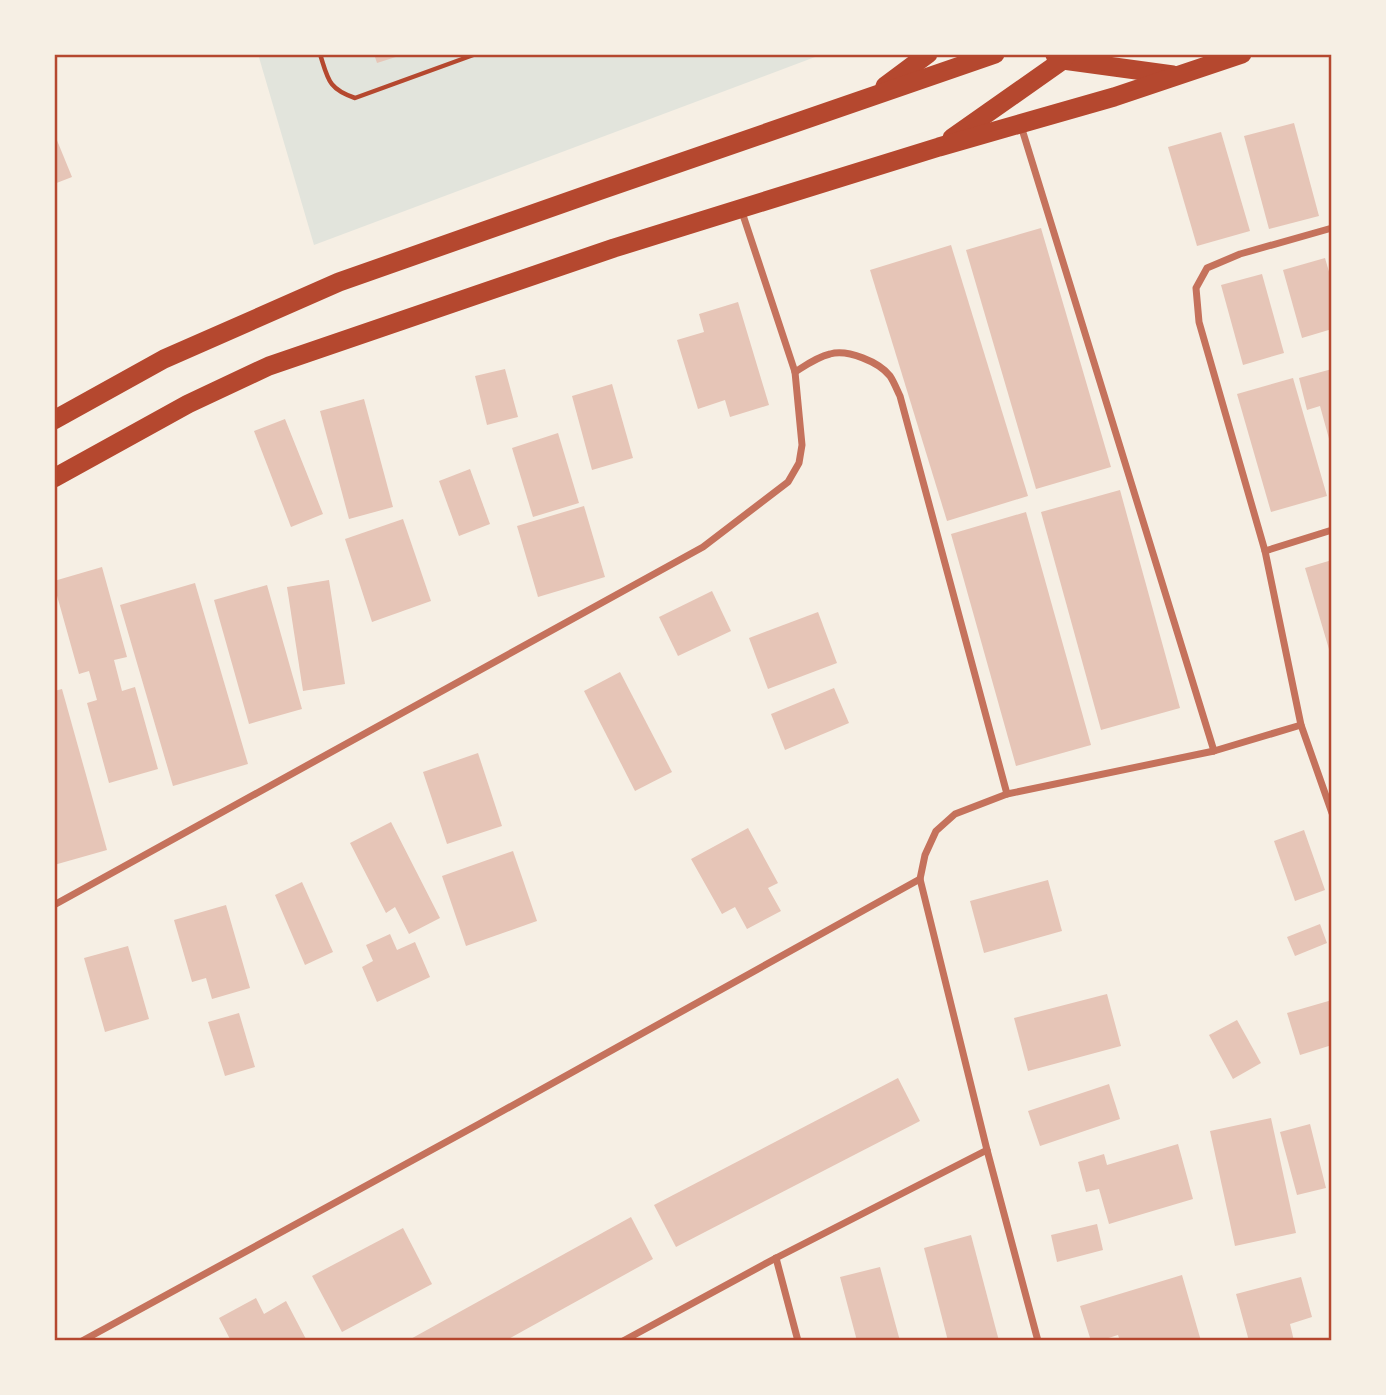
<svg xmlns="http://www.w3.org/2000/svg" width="1386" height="1395" viewBox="0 0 1386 1395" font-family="'Titillium Web',sans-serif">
	<rect width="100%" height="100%" fill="#f6efe4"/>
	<path fill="#e2e4dc" d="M258 54H823L314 245Z"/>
	<g fill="#e6c5b7">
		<path d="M374 54H401L402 55 377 63Z"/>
		<path d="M1294 123 1319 216 1269 229 1244 136Z"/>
		<path d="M1221 132 1250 231 1197 246 1168 147Z"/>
		<path d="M54 133 72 177 54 184Z"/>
		<path d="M1041 228 1111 467 1036 489 966 250Z"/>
		<path d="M951 245 1028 496 947 521 870 270Z"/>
		<path d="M1325 258 1332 282V329L1302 338 1283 270Z"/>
		<path d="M1262 274 1284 353 1243 365 1221 285Z"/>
		<path d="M738 302 769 405 730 417 725 400 698 409 677 340 704 332 699 314Z"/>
		<path d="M505 369 518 417 487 425 475 376Z"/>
		<path d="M1332 369V446H1331L1320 406 1307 410 1299 378Z"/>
		<path d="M1293 378 1327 496 1271 512 1237 394Z"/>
		<path d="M612 384 633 458 592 470 572 396Z"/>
		<path d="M364 399 393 507 349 519 320 411Z"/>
		<path d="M285 419 323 514 291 527 254 431Z"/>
		<path d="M558 433 579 503 533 517 512 448Z"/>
		<path d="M470 469 490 524 459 536 439 481Z"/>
		<path d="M1120 490 1180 708 1101 730 1041 512Z"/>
		<path d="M584 506 605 577 538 597 517 526Z"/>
		<path d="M1026 512 1091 745 1016 766 951 534Z"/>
		<path d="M403 519 431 601 372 622 345 539Z"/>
		<path d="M1332 560V656H1331L1305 568Z"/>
		<path d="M102 567 127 657 114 660 122 691 135 687 158 769 109 783 87 703 97 700 89 671 79 674 54 585V581Z"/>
		<path d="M329 580 345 684 303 691 287 587Z"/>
		<path d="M195 583 248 764 173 786 120 605Z"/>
		<path d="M267 585 302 709 249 724 214 600Z"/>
		<path d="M712 591 731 631 678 656 659 617Z"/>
		<path d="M818 612 837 663 768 689 749 638Z"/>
		<path d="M620 672 672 772 635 791 584 691Z"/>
		<path d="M834 688 849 723 785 750 771 714Z"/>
		<path d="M62 689 107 850 54 865V691Z"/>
		<path d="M478 753 502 826 447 844 423 772Z"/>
		<path d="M391 822 440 918 409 934 395 907 386 913 350 843Z"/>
		<path d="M748 828 778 883 768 888 781 911 747 929 735 907 722 914 691 859Z"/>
		<path d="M1304 830 1325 890 1295 901 1274 841Z"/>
		<path d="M513 851 537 921 466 946 442 876Z"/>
		<path d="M1048 880 1062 931 984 953 970 901Z"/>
		<path d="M302 882 333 952 305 965 275 895Z"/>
		<path d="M226 905 250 988 212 999 206 978 192 982 174 920Z"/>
		<path d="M1320 924 1327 943 1295 956 1287 937Z"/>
		<path d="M390 934 397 950 415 942 430 977 377 1002 362 967 373 961 366 945Z"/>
		<path d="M128 946 149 1019 105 1032 84 958Z"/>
		<path d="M1107 994 1121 1046 1028 1071 1014 1018Z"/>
		<path d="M1332 1000V1045L1300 1055 1287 1013Z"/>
		<path d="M239 1013 255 1067 225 1076 208 1022Z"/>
		<path d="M1237 1020 1261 1063 1233 1079 1209 1035Z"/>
		<path d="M898 1078 920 1121 676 1247 654 1205Z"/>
		<path d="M1109 1084 1120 1119 1040 1146 1028 1111Z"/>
		<path d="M1271 1118 1296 1233 1235 1246 1210 1131Z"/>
		<path d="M1310 1124 1326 1188 1297 1195 1280 1132Z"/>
		<path d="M1178 1144 1193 1199 1109 1224 1099 1189 1086 1192 1078 1162 1104 1154 1107 1165Z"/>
		<path d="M631 1217 653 1259 505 1341H407Z"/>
		<path d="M1097 1224 1103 1250 1057 1262 1051 1235Z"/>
		<path d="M403 1228 432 1284 342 1332 312 1276Z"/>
		<path d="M971 1235 999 1341H948L924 1248Z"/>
		<path d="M880 1267 900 1341H857L840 1277Z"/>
		<path d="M1182 1275 1201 1341H1120L1118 1335 1099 1341H1091L1080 1306Z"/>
		<path d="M1301 1277 1312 1317 1290 1324 1294 1341H1249L1236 1294Z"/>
		<path d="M256 1298 264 1314 286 1301 307 1341H231L219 1318Z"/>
	</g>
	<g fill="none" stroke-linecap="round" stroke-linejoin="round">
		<path stroke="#b5482f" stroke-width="4.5" d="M320 54C328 79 328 89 355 98L476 54"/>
		<g stroke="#c5725c" stroke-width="7">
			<path d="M1021 126 1214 751"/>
			<path d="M1332 228 1240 254 1207 268 1196 288 1199 322 1265 551 1301 725 1332 813"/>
			<path d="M795 372C806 365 817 357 830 354 848 349 879 362 890 376 894 382 897 390 900 396L1007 794"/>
			<path d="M1265 551 1332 530"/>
			<path d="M54 905 703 547 788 482 799 463 802 445 795 372 741 209"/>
			<path d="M776 1258 798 1341"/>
			<path d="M82 1341 479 1124 920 879"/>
			<path d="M623 1341 776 1258 987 1150"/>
			<path d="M1038 1341 987 1150 920 879 925 855 936 831 955 814 1007 794 1214 751 1301 725"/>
		</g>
		<g stroke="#b5482f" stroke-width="19">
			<path d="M1055 55 1063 60 1173 75"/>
			<path d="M885 86 928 54"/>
			<path d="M952 138 1063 60 1067 54"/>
			<path d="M54 420 164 359 339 282 598 191 995 54"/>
			<path d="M54 478 188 404 269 366 614 248 939 147 1114 97 1242 54"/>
		</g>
	</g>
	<rect width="1386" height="1395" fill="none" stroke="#f6efe4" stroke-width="112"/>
	<rect x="56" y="56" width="1274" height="1283" fill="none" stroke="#b5482f" stroke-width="2.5"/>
</svg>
